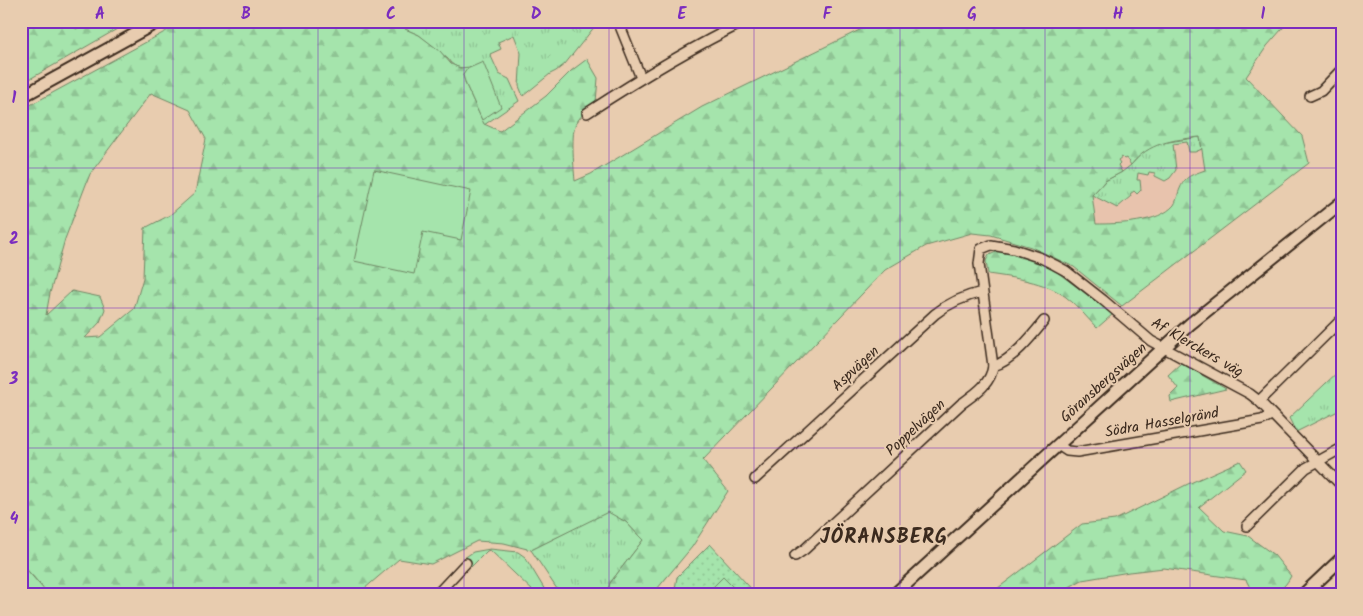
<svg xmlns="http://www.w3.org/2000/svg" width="1363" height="616" viewBox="0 0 1363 616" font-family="Kalam,sans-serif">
	<defs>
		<pattern id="grass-tufts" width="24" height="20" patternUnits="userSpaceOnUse" patternTransform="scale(1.25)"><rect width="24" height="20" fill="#a5e4ac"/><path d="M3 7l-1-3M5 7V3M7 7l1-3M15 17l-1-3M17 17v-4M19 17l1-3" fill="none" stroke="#8fc494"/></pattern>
		<pattern id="forest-firs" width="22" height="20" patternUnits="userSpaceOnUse" patternTransform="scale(1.25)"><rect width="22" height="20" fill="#a5e4ac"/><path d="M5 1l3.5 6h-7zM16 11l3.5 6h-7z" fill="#8fc494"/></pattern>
		<pattern id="park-dots" width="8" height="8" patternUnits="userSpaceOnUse" patternTransform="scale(1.25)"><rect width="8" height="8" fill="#a5e4ac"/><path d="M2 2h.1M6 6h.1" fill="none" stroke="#8fc494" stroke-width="1.8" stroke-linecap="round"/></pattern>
	</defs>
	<rect width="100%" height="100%" fill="#e8ccaf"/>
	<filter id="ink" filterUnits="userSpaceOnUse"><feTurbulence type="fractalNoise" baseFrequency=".02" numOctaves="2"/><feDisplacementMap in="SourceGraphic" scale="10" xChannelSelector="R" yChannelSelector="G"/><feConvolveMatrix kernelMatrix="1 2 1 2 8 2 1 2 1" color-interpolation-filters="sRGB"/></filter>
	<g filter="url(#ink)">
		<path fill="#e8c3ad" d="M1200 137 1206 170 1189 176 1183 181 1175 203 1170 208 1145 220 1096 224 1092 195 1122 171 1118 165 1117 160 1122 156 1126 158 1131 165 1137 157 1156 144Z"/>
		<g fill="url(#grass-tufts)" stroke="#708765">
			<path d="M406 21H535C550 36 553 23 566 21 577 20 588 21 599 21L565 64 556 71 550 74 523 96 519 86 521 53 514 35 498 42 501 49 490 54 499 74 509 79 519 101 484 125 466 85 467 69 468 68C459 68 453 67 448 59L419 35 405 29 408 24Z"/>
			<path d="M1200 137 1202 149 1195 152H1189L1187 142 1173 144 1176 170 1170 178 1165 181 1155 176V173L1149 172 1148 175 1138 173 1137 180H1140L1141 190 1137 194 1134 191 1130 194 1131 196 1117 208 1092 195 1105 181 1122 172 1131 165 1141 154 1156 144Z"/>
			<path d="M1342 368V409L1296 432 1289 418Z"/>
			<path d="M608 511 626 522 643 540 610 583 607 595H561L531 550Z"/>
			<path d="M490 549 518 552 525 557 548 595H537L490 550 487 551 471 567 464 558 473 552Z"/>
		</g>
		<g fill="url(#forest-firs)" stroke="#708765" fill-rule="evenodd">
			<path d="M45 21H70L76 29 91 21H131L21 84V28Z"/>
			<path d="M185 21H406L408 24 405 29 419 35 440 51 451 64 460 68 470 67 463 75 466 85 484 124 500 131 546 96 571 71 587 59 598 78 596 102C589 109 579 116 575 126 571 135 574 171 575 181L591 174 702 107 878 21H1289L1267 46 1246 77 1302 136 1309 163 1122 306 1074 267 1031 247 991 235 972 233 926 246 885 270 703 460 728 491 692 547 652 595H607L610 583 643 540 626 522 608 512 531 550 504 543 477 541 431 564 399 559 357 595H41L46 591 21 563V110ZM151 93 190 110 206 139 195 193 170 215 145 228 143 278 134 309 100 337 85 338 100 322 105 309 100 297 72 291 46 315 50 293 65 239 90 174ZM1200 137 1205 170C1189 176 1184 176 1178 194 1177 198 1176 202 1174 205 1159 223 1118 224 1096 224L1092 195 1105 181 1122 172 1118 165 1120 163 1118 160 1122 157 1124 159 1126 158 1131 165C1149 142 1173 140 1200 137Z"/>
			<path d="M999 251 1034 260 1057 272 1113 314 1097 328C1087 318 1078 306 1066 297 1044 281 1014 278 988 274L986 261 989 255Z"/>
			<path d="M1181 363 1226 389 1171 402 1170 396 1178 388 1168 375Z"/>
			<path d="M1240 461 1246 470 1199 507 1224 531 1248 536 1274 555 1291 576C1282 593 1272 595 1254 595L1246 580 1164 568 1129 572 1082 580 1055 595H989L1082 524 1115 520 1188 484Z"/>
		</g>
		<path fill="url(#park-dots)" stroke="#708765" d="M710 544 757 595H674L677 577Z"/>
		<g fill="#a5e4ac" stroke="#708765">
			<path d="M483 62 501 107 482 120 466 85 463 75 467 69Z"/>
			<path d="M374 170 471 191 461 240 423 232 414 274 354 261Z"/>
			<path d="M21 563 46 592 41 595H21Z"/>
			<path d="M723 577 740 594 705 595Z"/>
		</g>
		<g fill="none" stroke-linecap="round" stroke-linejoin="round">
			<defs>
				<g id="minor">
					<path d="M618 21 641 78"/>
					<path d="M653 21 654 23"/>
					<path d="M1310 96 1321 91 1342 69"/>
					<path d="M587 113C639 79 690 48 746 21"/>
					<path d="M993 366C1011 362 1032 336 1044 321"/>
					<path d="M1259 401 1342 319"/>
					<path d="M1058 445 1067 451 1077 452 1262 420 1271 415"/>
					<path d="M755 479 935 314C950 302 965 296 982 292"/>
					<path d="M1247 526 1306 468 1342 448"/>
					<path d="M795 556 805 549 961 404C975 394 991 384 993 366L979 264 981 249 991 245 1014 249 1041 258 1055 265 1066 271 1103 300 1151 341 1250 394 1259 401 1342 486"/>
					<path d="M436 595 466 563"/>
				</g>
				<g id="tertiary">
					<path d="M21 97 159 21"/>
					<path d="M894 595 1190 324 1342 202"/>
					<path d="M1303 595 1342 558"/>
				</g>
			</defs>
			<use href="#minor" stroke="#3b2a1e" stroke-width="12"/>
			<use href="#tertiary" stroke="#3b2a1e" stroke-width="15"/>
			<use href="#minor" stroke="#e8ccaf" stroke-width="9"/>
			<use href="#tertiary" stroke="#e8ccaf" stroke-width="11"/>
		</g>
	</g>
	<path fill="none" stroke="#7b2cbf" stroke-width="1" stroke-opacity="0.55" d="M173 21V595M318 21V595M464 21V595M609 21V595M754 21V595M900 21V595M1045 21V595M1190 21V595M21 168H1342M21 308H1342M21 448H1342"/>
	<g text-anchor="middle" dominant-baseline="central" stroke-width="4" stroke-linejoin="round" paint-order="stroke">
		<g font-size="15" fill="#3b2a1e" stroke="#e8ccaf">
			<text transform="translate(1197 348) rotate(30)">Af Klerckers väg</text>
			<text transform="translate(856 369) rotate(-43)">Aspvägen</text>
			<text transform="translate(1104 383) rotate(-42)">Göransbergsvägen</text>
			<text transform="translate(1162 423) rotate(-10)">Södra Hasselgränd</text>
			<text transform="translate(916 428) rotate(-43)">Poppelvägen</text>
		</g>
		<g font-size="20" font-weight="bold" letter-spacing="1" fill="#3b2a1e" stroke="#e8ccaf">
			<text x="884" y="538">JÖRANSBERG</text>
		</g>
	</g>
	<rect width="1363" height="616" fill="none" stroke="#e8ccaf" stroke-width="55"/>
	<rect x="28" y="28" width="1308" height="560" fill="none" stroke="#7b2cbf" stroke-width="2"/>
	<g font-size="16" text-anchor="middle" font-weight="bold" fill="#7b2cbf">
		<text x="100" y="19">A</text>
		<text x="246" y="19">B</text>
		<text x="391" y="19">C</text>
		<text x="536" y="19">D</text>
		<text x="682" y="19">E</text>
		<text x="827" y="19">F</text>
		<text x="972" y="19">G</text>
		<text x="1118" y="19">H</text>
		<text x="1263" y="19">I</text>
		<text x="14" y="103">1</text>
		<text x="14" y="244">2</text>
		<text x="14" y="384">3</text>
		<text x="14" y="524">4</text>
	</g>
</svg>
